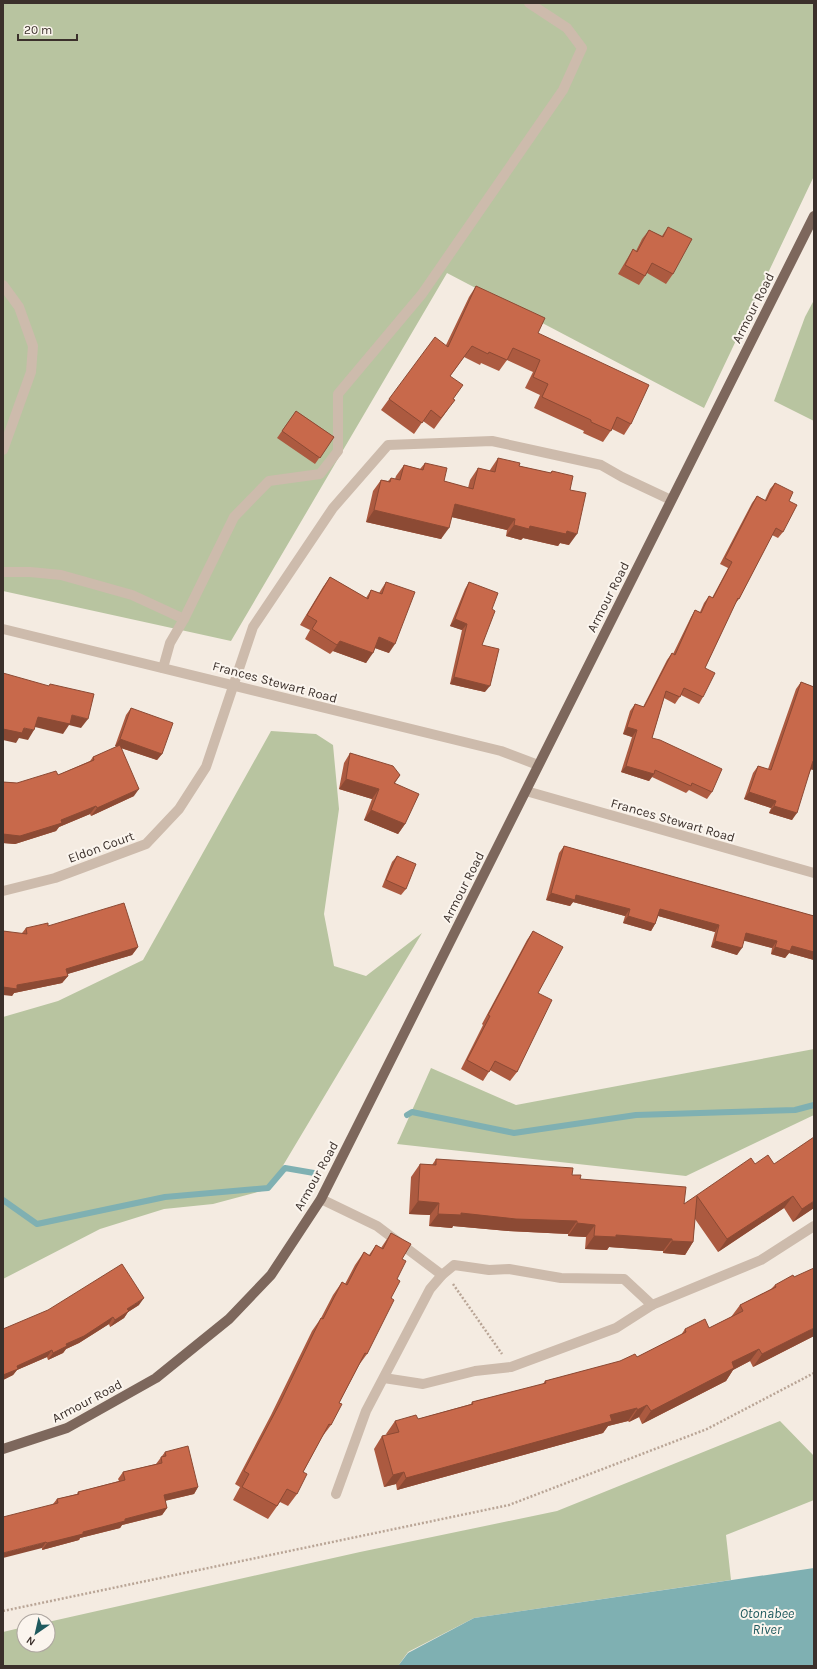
<svg xmlns="http://www.w3.org/2000/svg" width="817" height="1669" viewBox="0 0 817 1669" font-family="Karla,sans-serif">
	<rect width="100%" height="100%" fill="#f4ebe1"/>
	<g fill="#b8c4a0">
		<path d="M3 3H814V176L704 408 447 273 231 641 3 591Z"/>
		<path d="M814 300V421L774 401 805 317Z"/>
		<path d="M271 731 316 734 333 745 339 809 324 914 334 966 366 976 422 933 269 1189 213 1204 164 1209 100 1229 3 1279V1017L58 1001 143 960Z"/>
		<path d="M814 1049V1115L686 1176 397 1144 431 1068 516 1105Z"/>
		<path d="M780 1421 814 1456V1500L726 1535 731 1580 474 1618 408 1652 398 1666H3V1632L24 1627V1645H48V1622L360 1552 557 1511Z"/>
	</g>
	<path fill="#7fb0b2" d="M814 1568V1666H398L408 1653 474 1618Z"/>
	<g fill="none" stroke-linecap="round" stroke-linejoin="round">
		<g stroke="#7fb0b2" stroke-width="6">
			<path d="M407 1115 412 1112 514 1133 636 1115 795 1110 814 1105"/>
			<path d="M3 1200 37 1224 165 1197 268 1188 285 1168 314 1173"/>
		</g>
		<g stroke="#b9a596" stroke-width="2.5" stroke-dasharray="2 2" stroke-linecap="butt">
			<path d="M453 1284 502 1354"/>
			<path d="M3 1611 509 1505 707 1429 814 1373"/>
		</g>
		<g stroke="#cdbbac" stroke-width="10">
			<path d="M3 285 19 307 33 346 31 372 3 450"/>
			<path d="M3 572H30L61 575 132 595 184 619"/>
			<path d="M3 629 501 751 538 765"/>
			<path d="M163 668 170 643 184 619 234 517 269 481 320 474 338 451V394L422 294 563 90 582 48 567 28 529 3"/>
			<path d="M526 791 814 873"/>
			<path d="M3 891 55 878 146 844 179 809 206 767 253 627 333 508 388 445 492 441 601 465 622 477 671 500"/>
			<path d="M321 1199 377 1226 442 1275"/>
			<path d="M384 1378 423 1384 475 1371 511 1367 616 1328 652 1305 761 1260 814 1226"/>
			<path d="M336 1494 366 1411 430 1289 442 1275 454 1265 489 1270 509 1269 561 1278 624 1279 652 1305"/>
		</g>
		<path stroke="#7d675c" stroke-width="10" d="M3 1449 67 1428 156 1378 229 1319 271 1275 321 1199 814 216"/>
	</g>
	<g fill="#ac5a40">
		<path d="M668 227 673 274 666 284 647 273 639 285 618 274 633 249 636 251 642 239 649 230 662 236Z"/>
		<path d="M476 286 538 333 631 424 624 435 612 429 603 442 583 433 584 431 534 408 540 395 525 388 533 372 507 360 499 371 481 363 480 365 464 357 450 376 453 399 447 411 434 429 423 421 414 434 381 410 389 399 446 345 469 297Z"/>
		<path d="M296 411 334 437 315 464 277 438Z"/>
		<path d="M498 458 519 466 550 473 552 471 570 490 569 545 560 543 558 546 523 538 521 540 506 536 507 530 452 517 441 539 366 522 373 491 381 480 388 481 391 478 395 479 396 476 404 465 420 469 425 463 444 481 468 488 470 480 478 468 490 471V470Z"/>
		<path d="M775 483 789 501 783 532 778 538 772 535 739 599 734 605 705 668 703 697 699 704 681 695 675 704 664 698 652 738 712 792 707 799 689 790 686 793 652 777 649 781 621 772 632 737 623 734 630 711 635 704 643 707 667 660 672 653 673 654 691 617 695 610 700 612 704 603 709 596 712 598 728 568 720 564 752 503 757 496 765 500 770 489Z"/>
		<path d="M330 577 366 598 371 590 379 593 386 582 389 653 375 648 366 663 333 651 330 654 305 639 310 630 300 625 323 587Z"/>
		<path d="M469 582 492 609 482 645 485 692 450 684 462 630 450 626 465 589Z"/>
		<path d="M801 682 814 687V770L811 769 792 820 769 813 771 808 744 799 753 773 758 766 768 769 796 689Z"/>
		<path d="M131 708 162 754 157 760 121 748 134 796 91 816 90 814 59 827 56 831 15 844 3 843V782L17 783 58 775 90 761 93 757 118 747 115 746 126 715Z"/>
		<path d="M350 753 400 775 395 783 405 824 398 834 364 820 372 799 339 789 344 763Z"/>
		<path d="M564 846 814 916V960L789 953 785 958 771 954 772 948 744 940 737 955 711 947 715 932 658 916 655 924 651 931 623 923 625 916 573 902 570 906 546 900 559 853Z"/>
		<path d="M397 856 406 889 401 895 382 887 392 862Z"/>
		<path d="M48 926 138 947 132 955 67 974 68 976 62 983 14 993 12 996 22 933 26 928Z"/>
		<path d="M533 931 538 993 517 1072 510 1081 490 1070 483 1081 461 1069 483 1025 482 1024 527 940Z"/>
		<path d="M436 1159 572 1175 580 1179 684 1204 755 1164H774L814 1208 793 1222 784 1208 718 1252 695 1219 693 1242 685 1255 663 1253V1251L609 1247 607 1250 585 1249 586 1237 568 1236V1234L508 1231 453 1226 452 1228 429 1226 430 1215 409 1214 411 1177 420 1164 432 1165Z"/>
		<path d="M391 1233 402 1259 391 1298 367 1354 359 1365 339 1403 331 1425 322 1437 303 1472 297 1494 288 1506 280 1502 268 1519 233 1500 240 1487 235 1484 271 1415 312 1331 321 1318 333 1295 342 1282 345 1284 355 1265 364 1252 369 1255 376 1245 381 1248Z"/>
		<path d="M775 1285 814 1336 753 1367 750 1361 733 1370 726 1381 642 1424 639 1417 629 1422 628 1421 608 1426 603 1433 397 1490 396 1484 384 1487 374 1449 382 1436 387 1435 386 1434 395 1421 418 1419 471 1404 472 1402 543 1384 545 1381 637 1357 681 1335 685 1329 709 1328 731 1317 740 1305 771 1289Z"/>
		<path d="M139 1305 128 1312 124 1318 110 1327 109 1324 79 1343 66 1349 63 1353 48 1360 47 1357 17 1370 13 1375 3 1380V1329Z"/>
		<path d="M165 1452 198 1487 194 1494 165 1501 167 1508 162 1515 122 1525 120 1528 80 1538 79 1540 42 1550V1548L53 1504 57 1499 77 1494 78 1492 119 1481 118 1479 123 1472 156 1464Z"/>
	</g>
	<g fill="#8c4a34">
		<path d="M455 504 515 519 507 530 447 516Z"/>
		<path d="M374 510 449 528 441 539 366 522Z"/>
		<path d="M514 525 530 526 567 531 577 534 569 545 560 543 558 546 523 538 521 540 506 536Z"/>
		<path d="M455 619 467 624 462 630 450 626Z"/>
		<path d="M379 637 395 644 389 653 372 647Z"/>
		<path d="M340 641 373 653 366 663 333 651Z"/>
		<path d="M454 677 490 686 485 692 450 684Z"/>
		<path d="M72 715 88 719 81 728 69 725 63 734 31 726 38 717Z"/>
		<path d="M627 727 637 730 632 737 623 734Z"/>
		<path d="M24 728 34 730 28 740 19 738 16 743 3 740V729Z"/>
		<path d="M120 739 162 754 157 760 115 746Z"/>
		<path d="M813 761 814 762V770L808 769Z"/>
		<path d="M626 766 654 774 649 781 621 772Z"/>
		<path d="M346 779 379 789 372 799 339 789Z"/>
		<path d="M139 789 134 796 91 816 97 808Z"/>
		<path d="M749 792 776 801 771 808 744 799Z"/>
		<path d="M96 806 90 814 59 827 56 831 15 844 3 843V834L61 820Z"/>
		<path d="M774 806 797 813 792 820 769 813Z"/>
		<path d="M371 810 405 824 398 834 364 820Z"/>
		<path d="M551 893 576 895 630 909 625 916 573 902 570 906 546 900Z"/>
		<path d="M660 909 719 925 715 932 655 915Z"/>
		<path d="M628 916 655 924 651 931 623 923Z"/>
		<path d="M746 933 777 941 772 948 741 940Z"/>
		<path d="M715 941 742 948 737 955 711 947Z"/>
		<path d="M792 946 814 952V960L789 953 785 958 771 954 775 947Z"/>
		<path d="M138 947 132 955 61 976 66 969Z"/>
		<path d="M68 976 62 983 14 993 12 996 3 995V987L17 985Z"/>
		<path d="M793 1196 784 1208 718 1252 727 1239Z"/>
		<path d="M418 1201 439 1203 430 1215 409 1214Z"/>
		<path d="M814 1201V1208L793 1222 802 1209Z"/>
		<path d="M461 1213 577 1221 568 1234 508 1231 453 1226 452 1228 429 1226 438 1214Z"/>
		<path d="M577 1223 595 1225 586 1237 568 1236Z"/>
		<path d="M616 1235 672 1239 663 1251 609 1247 607 1250 585 1249 594 1236Z"/>
		<path d="M672 1241 693 1242 685 1255 663 1253Z"/>
		<path d="M144 1298 139 1305 128 1312 124 1318 110 1327 115 1320 127 1309Z"/>
		<path d="M113 1317 109 1324 79 1343 66 1349 63 1353 48 1360 53 1353 66 1344Z"/>
		<path d="M814 1328V1336L753 1367 762 1354Z"/>
		<path d="M759 1349 750 1361 733 1370 726 1381 642 1424 651 1411 732 1362Z"/>
		<path d="M52 1350 47 1357 17 1370 13 1375 3 1380V1375L17 1366Z"/>
		<path d="M647 1405 639 1417 629 1422 637 1410Z"/>
		<path d="M637 1408 628 1421 608 1426 603 1433 397 1490 406 1478 610 1415Z"/>
		<path d="M404 1472 396 1484 384 1487 393 1475Z"/>
		<path d="M198 1487 194 1494 159 1502 164 1495Z"/>
		<path d="M167 1508 162 1515 122 1525 120 1528 80 1538 79 1540 42 1550 47 1543 125 1519Z"/>
		<path d="M46 1542 42 1548 3 1558V1553Z"/>
	</g>
	<g fill="#c8694b" stroke="#8c4a34">
		<path d="M668 227 692 239 673 274 652 263 645 276 625 265 633 249 637 252 649 230 663 237Z"/>
		<path d="M476 286 545 318 538 333 649 385 631 424 617 417 611 431 591 422V420L542 397 548 384 533 377 540 360 513 348 507 360 489 352 488 354 472 346 450 376 463 385 453 399 455 400 441 418 431 410 422 423 389 399 435 337 448 347Z"/>
		<path d="M296 411 334 437 320 458 282 431Z"/>
		<path d="M498 458 520 463 519 466 551 473 552 471 573 476 570 490 586 493 577 534 567 531 566 534 530 526 529 529 514 525 515 519 455 504 449 528 374 510 381 480 390 482 391 478 400 480 404 465 423 470 425 463 447 468 444 481 473 489 478 468 495 472Z"/>
		<path d="M775 483 793 492 789 501 797 505 783 532 776 528 739 599 738 598 705 668 715 673 703 697 684 688 680 697 666 691 652 738 660 740 722 769 712 792 692 783 691 786 655 770 654 774 626 766 637 730 627 727 635 704 644 707 672 653 675 655 695 610 701 613 709 596 713 598 732 562 725 558 757 496 766 501Z"/>
		<path d="M330 577 368 599 371 590 382 594 386 582 415 592 395 644 379 637 373 653 340 641 337 645 312 629 317 621 307 615Z"/>
		<path d="M469 582 498 593 492 609 495 611 482 645 499 649 490 686 454 677 467 624 455 619Z"/>
		<path d="M3 673 49 686 50 684 94 694 88 719 72 715 70 724 38 717 34 730 24 728 22 733 3 729Z"/>
		<path d="M801 682 814 687V762L813 761 797 813 774 806 776 801 749 792 758 766 771 770Z"/>
		<path d="M131 708 173 723 162 754 120 739Z"/>
		<path d="M120 745 139 789 97 808 96 806 61 820 62 823 20 836 3 834V782L17 783 56 771 58 775 94 760 93 757Z"/>
		<path d="M350 753 393 766 400 775 394 783 419 794 405 824 371 810 379 789 346 779Z"/>
		<path d="M564 846 814 916V952L792 946 790 951 775 947 777 941 746 933 742 948 715 941 719 925 660 909 655 924 628 916 630 909 576 895 575 900 551 893Z"/>
		<path d="M397 856 416 864 406 889 386 880Z"/>
		<path d="M124 903 138 947 66 969 68 976 17 985V989L3 987V931L27 934 26 928 48 923V926Z"/>
		<path d="M533 931 563 947 538 993 552 1000 517 1072 495 1061 489 1072 467 1060 490 1016 488 1015Z"/>
		<path d="M814 1137V1201L802 1209 793 1196 727 1239 697 1196 693 1242 672 1241V1239L616 1235V1237L594 1236 595 1225 577 1223V1221L516 1219 461 1213V1215L438 1214 439 1203 418 1201 420 1164 436 1165V1159L573 1168 572 1175H581L580 1179 686 1187 684 1204 751 1158 755 1164 768 1155 774 1164Z"/>
		<path d="M391 1233 411 1244 402 1259 406 1261 397 1279 400 1281 391 1298 394 1300 367 1354 365 1353 339 1403 342 1404 331 1425 329 1424 303 1472 307 1474 297 1494 287 1489 277 1506 242 1487 249 1474 244 1471 280 1403 321 1318 323 1319 342 1282 347 1285 364 1252 370 1256 376 1245 383 1249Z"/>
		<path d="M122 1264 144 1298 127 1309 129 1311 115 1320 113 1317 84 1336 66 1344 67 1346 53 1353 52 1350 17 1366 18 1369 3 1375V1329L48 1310Z"/>
		<path d="M814 1268V1328L762 1354 759 1349 732 1362 734 1368 651 1411 647 1405 637 1410V1408L610 1415 612 1421 406 1478 404 1472 393 1475 382 1436 399 1432 395 1421 416 1415 418 1419 473 1404 472 1402 546 1383 545 1381 620 1361 635 1354 637 1357 686 1332 685 1329 705 1319 709 1328 743 1311 740 1305 776 1287 775 1285 793 1275 794 1277Z"/>
		<path d="M188 1446 198 1487 164 1495 167 1508 125 1519V1521L83 1532V1534L47 1543 46 1542 3 1553V1517L58 1503 57 1499 79 1494 78 1492 125 1480 123 1472 162 1463 161 1457 166 1456 165 1452Z"/>
	</g>
	<g text-anchor="middle" dominant-baseline="central" stroke-width="4" stroke-linejoin="round" paint-order="stroke">
		<g font-size="13" fill="#3b302b" stroke="#fbf5ee">
			<text transform="translate(753 308) rotate(-63)">Armour Road</text>
			<text transform="translate(608 597) rotate(-63)">Armour Road</text>
			<text transform="translate(275 682) rotate(15)">Frances Stewart Road</text>
			<text transform="translate(673 820) rotate(16)">Frances Stewart Road</text>
			<text transform="translate(101 847) rotate(-20)">Eldon Court</text>
			<text transform="translate(463 887) rotate(-63)">Armour Road</text>
			<text transform="translate(316 1176) rotate(-61)">Armour Road</text>
			<text transform="translate(87 1401) rotate(-28)">Armour Road</text>
		</g>
		<g font-size="14" font-style="italic" fill="#1f5a5e" stroke="#fbf5ee">
			<text x="767" y="1613">Otonabee<tspan x="767" dy="16">River</tspan></text>
		</g>
	</g>
	<rect width="817" height="1669" fill="none" stroke="#3b302b" stroke-width="8"/>
	<g transform="translate(36 1633) rotate(214)"><circle r="19" fill="#fbf5ee" stroke="#aea6a0"/>
	<path d="M0-3L7 15L0 10L-7 15Z" fill="#1f5a5e"/>
	<text y="-6" font-size="11" font-weight="bold" text-anchor="middle" fill="#3b302b">N</text>
	</g>
	<path d="M18 34v6h59v-6" fill="none" stroke="#3b302b" stroke-width="2"/>
	<text x="24" y="34" font-size="12" fill="#3b302b" stroke="#fbf5ee" stroke-width="3" paint-order="stroke">20 m</text>
</svg>
